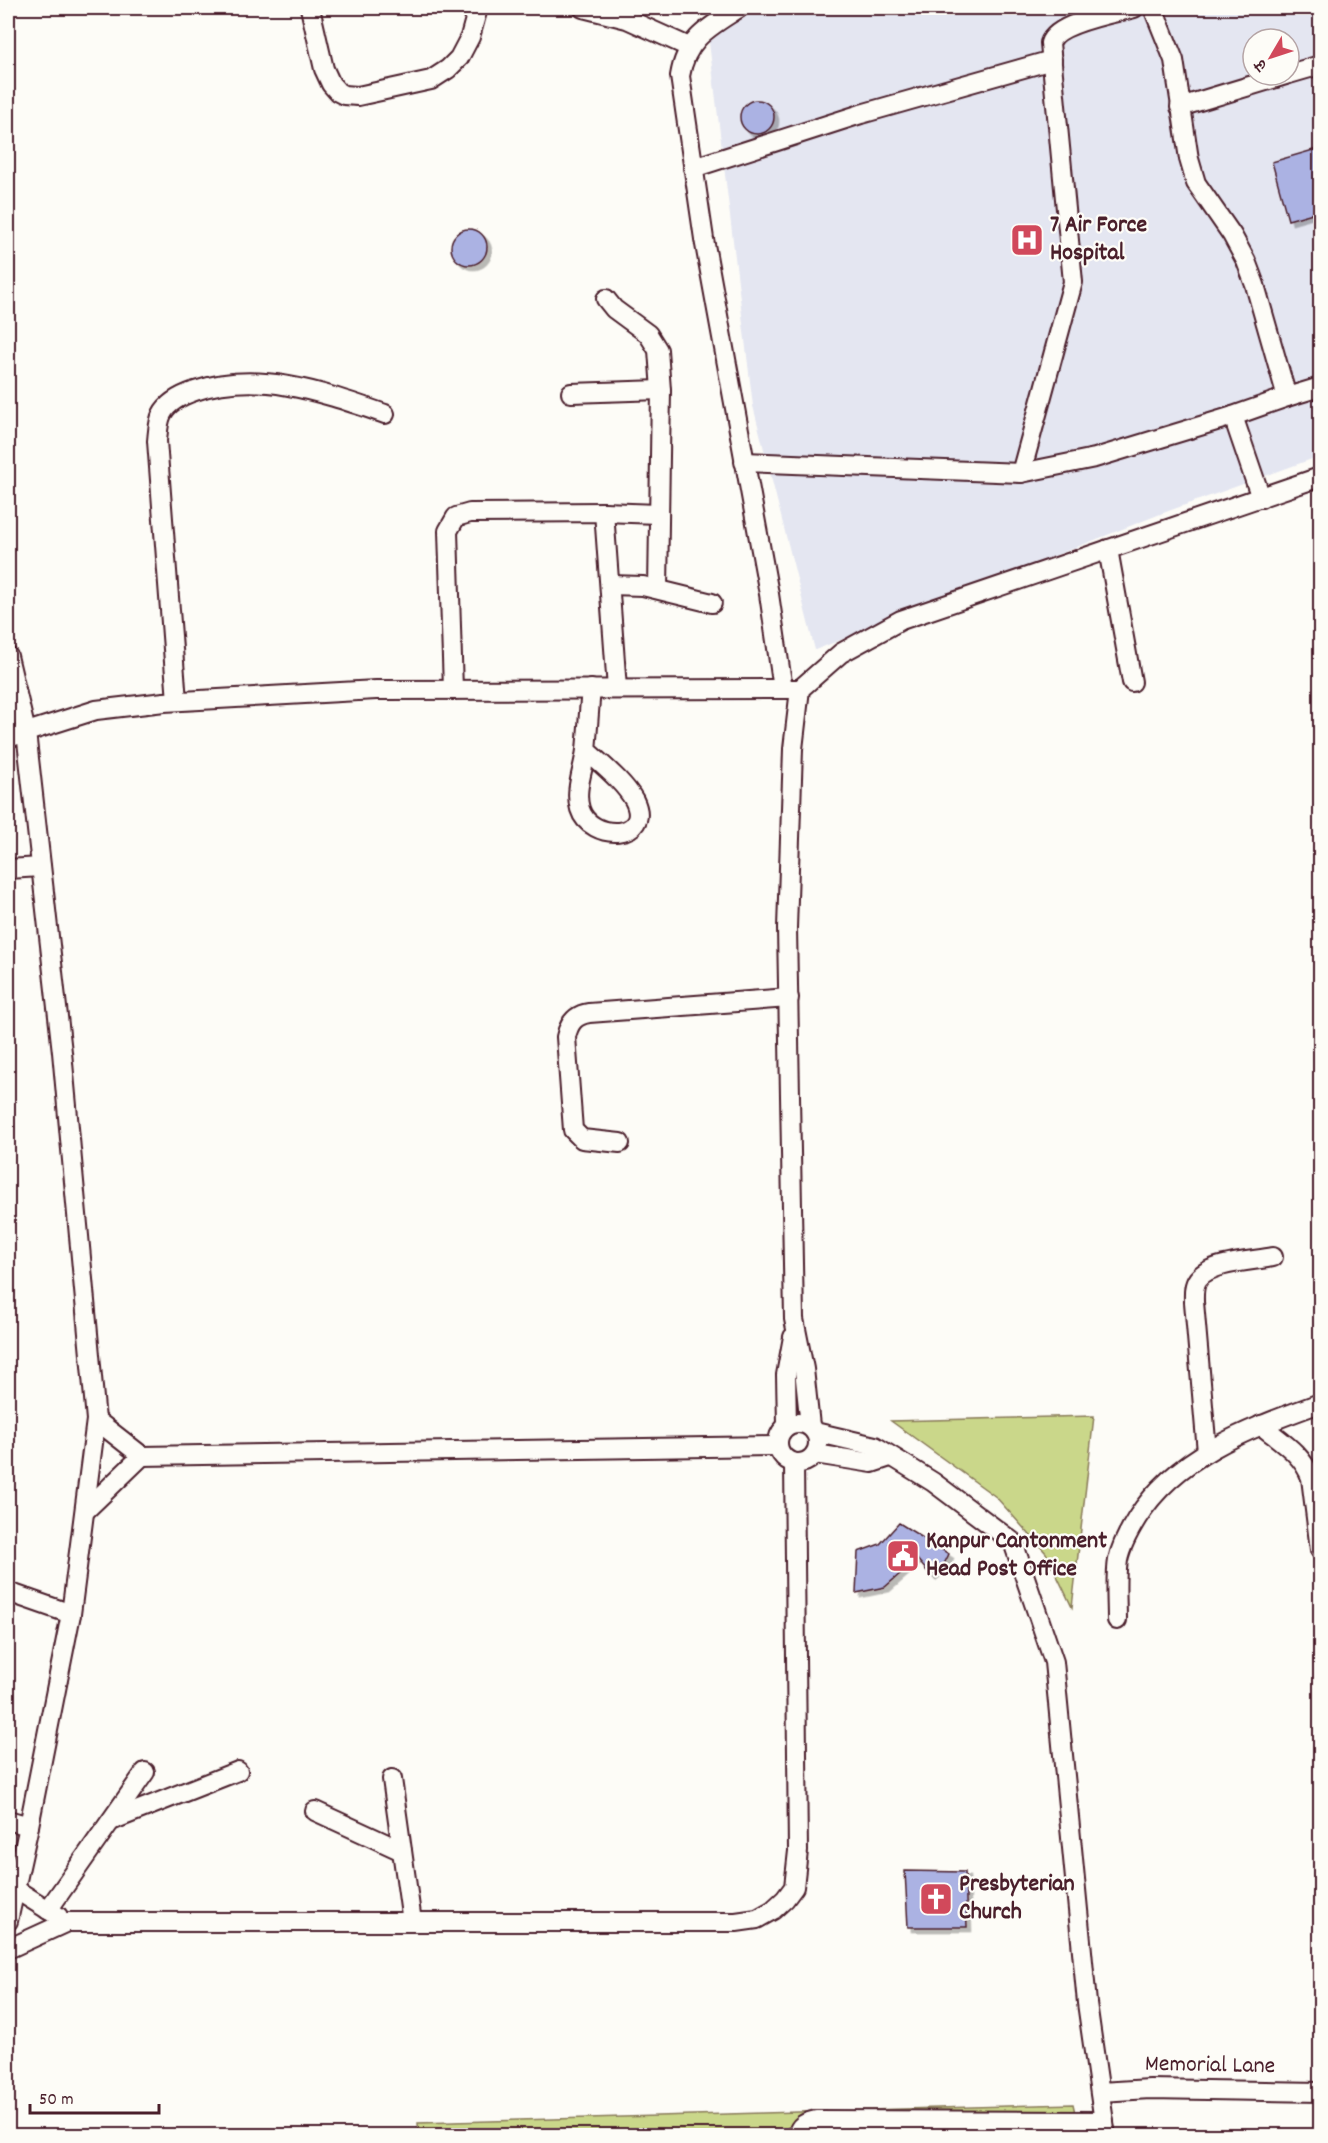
<svg xmlns="http://www.w3.org/2000/svg" width="1328" height="2143" viewBox="0 0 1328 2143" font-family="Dekko,'Playpen Sans Deva',sans-serif">
	<defs>
		<filter id="shadow"><feDropShadow dx="4.5" dy="4.5" stdDeviation="0" flood-color="#0004"/></filter>
	</defs>
	<rect width="100%" height="100%" fill="#fdfcf7"/>
	<filter id="ink" filterUnits="userSpaceOnUse"><feTurbulence type="fractalNoise" baseFrequency=".0167" numOctaves="2"/><feDisplacementMap in="SourceGraphic" scale="12" xChannelSelector="R" yChannelSelector="G"/><feConvolveMatrix kernelMatrix="1 2 1 2 8 2 1 2 1" color-interpolation-filters="sRGB"/></filter>
	<g filter="url(#ink)">
		<path fill="#e4e6f1" fill-rule="evenodd" d="M736 8H1320V456L1163 513 815 650 753 406 708 34ZM1253 39H1289V75H1253Z"/>
		<g fill="#cad78a" stroke="#8a7b5a" stroke-width="1.5">
			<path d="M1094 1416 1072 1607 1046 1553 996 1497 891 1421Z"/>
			<path d="M1073 2104 1080 2135 419 2136 418 2123Z"/>
		</g>
		<g fill="#abb2e3" stroke="#4a1f2b" stroke-width="1.5" filter="url(#shadow)">
			<circle cx="757" cy="117" r="17"/>
			<path d="M1320 148V211L1288 220 1272 162Z"/>
			<circle cx="469" cy="247" r="18"/>
			<path d="M899 1523 949 1554 943 1566 931 1576 917 1559 885 1587 856 1593 858 1552 880 1544Z"/>
			<path d="M905 1871 965 1872 967 1927H908Z"/>
		</g>
		<g fill="none" stroke-linecap="round" stroke-linejoin="round">
			<defs>
				<g id="minor">
					<path d="M310 8 324 69 331 84 338 92 344 95 358 96 431 80 448 69 459 58 470 37 478 8"/>
					<path d="M583 8 627 19 689 47"/>
					<path d="M739 8C710 27 686 38 680 76L704 239 769 594 783 689"/>
					<path d="M1289 74 1320 65"/>
					<path d="M1180 107 1286 75"/>
					<path d="M693 168 861 114 1052 60"/>
					<path d="M606 299 614 309 648 334 658 350 661 390 658 589"/>
					<path d="M571 393 661 390"/>
					<path d="M1287 397 1320 387"/>
					<path d="M1233 416 1261 498"/>
					<path d="M744 462 1021 473 1095 458 1233 416 1287 397 1255 285 1246 261 1232 235 1196 183 1189 159 1174 60 1153 8"/>
					<path d="M1021 473 1073 282 1050 43C1056 23 1114 13 1134 8"/>
					<path d="M604 512 617 689"/>
					<path d="M1108 549 1132 682"/>
					<path d="M610 585 643 586 712 603"/>
					<path d="M8 656 26 732 62 1052 96 1420 71 1614 29 1826 8 1921"/>
					<path d="M453 690 448 531 456 517 470 513 604 512 658 514"/>
					<path d="M177 701 157 441C158 432 158 422 162 414 168 402 183 395 195 391 259 369 324 393 385 414"/>
					<path d="M8 738 96 710 164 702 376 690 800 689"/>
					<path d="M586 750C602 765 623 781 634 800 654 840 590 842 580 809 574 790 584 769 586 750 588 730 589 709 591 689"/>
					<path d="M8 869 41 867"/>
					<path d="M620 1143 582 1139 573 1130 566 1037C569 1023 575 1015 589 1013L789 998"/>
					<path d="M96 1420 142 1456 778 1446"/>
					<circle cx="798" cy="1443" r="20"/>
					<path d="M787 1425 786 1375 793 1337"/>
					<path d="M1261 1425C1280 1441 1303 1454 1311 1478L1320 1550"/>
					<path d="M810 1426 804 1369 794 1319 787 928 793 749 800 689 841 653 901 620 1320 477"/>
					<path d="M815 1432 875 1446 933 1482 1013 1542 1054 1662 1087 2003 1106 2136"/>
					<path d="M1207 1452 1194 1302C1194 1294 1193 1286 1198 1279 1210 1262 1254 1261 1273 1257"/>
					<path d="M815 1454 872 1463 890 1457"/>
					<path d="M86 1510 142 1456"/>
					<path d="M8 1592 71 1614"/>
					<path d="M1117 1620C1117 1601 1115 1579 1118 1560 1121 1545 1129 1531 1137 1518 1178 1453 1252 1428 1320 1403"/>
					<path d="M392 1779 412 1922"/>
					<path d="M315 1811 402 1851"/>
					<path d="M8 1820 29 1826"/>
					<path d="M111 1821 238 1771"/>
					<path d="M15 1889 58 1916"/>
					<path d="M48 1910 145 1772"/>
					<path d="M8 1949 67 1922H736L757 1919 773 1910 785 1899 794 1887 798 1851 794 1463"/>
					<path d="M1100 2092 1150 2089 1320 2092"/>
					<path d="M797 2136C799 2125 806 2122 816 2120L1104 2121"/>
				</g>
			</defs>
			<use href="#minor" stroke="#4a1f2b" stroke-width="22"/>
			<use href="#minor" stroke="#fdfcf7" stroke-width="18"/>
		</g>
	</g>
	<defs>
		<symbol id="hospital-square" viewBox="-11 -11 22 22"><rect x="-9" y="-9" width="18" height="18" rx="4" fill="#d1495b" stroke="#fdfcf7"/><path d="M-5-5h3v3.5h4V-5h3V5h-3V1.5h-4V5h-3Z" fill="#fff"/></symbol>
		<symbol id="civic-square" viewBox="-11 -11 22 22"><rect x="-9" y="-9" width="18" height="18" rx="4" fill="#d1495b" stroke="#fdfcf7"/><path d="M-.6-6.5H3V-4.5H.6V-3L4-1V1h2V6H-6V1h2V-1L-.6-3ZM-1.2 2.5V6h2.4V2.5Z" fill="#fff"/></symbol>
		<symbol id="church-square" viewBox="-11 -11 22 22"><rect x="-9" y="-9" width="18" height="18" rx="4" fill="#d1495b" stroke="#fdfcf7"/><path d="M-1.2-6h2.4v3.5h3.3v2.4h-3.3V6h-2.4V-.1h-3.3v-2.4h3.3Z" fill="#fff"/></symbol>
	</defs>
	<g fill-rule="evenodd">
		<use href="#hospital-square" x="1008" y="221" width="38" height="38"/>
		<use href="#civic-square" x="884" y="1537" width="38" height="38"/>
		<use href="#church-square" x="917" y="1880" width="38" height="38"/>
	</g>
	<g text-anchor="middle" dominant-baseline="central" stroke-width="4.5" stroke-linejoin="round" paint-order="stroke">
		<g font-size="24" font-weight="bold" fill="#4a1f2b" stroke="#fdfcf7" text-anchor="start">
			<text x="1050" y="226">7 Air Force<tspan x="1050" dy="28">Hospital</tspan></text>
			<text x="926" y="1542">Kanpur Cantonment<tspan x="926" dy="28">Head Post Office</tspan></text>
			<text x="959" y="1885">Presbyterian<tspan x="959" dy="28">Church</tspan></text>
		</g>
		<g font-size="24" fill="#4a1f2b" stroke="#fdfcf7">
			<text transform="translate(1210 2066) rotate(1)">Memorial Lane</text>
		</g>
	</g>
	<rect width="1328" height="2143" fill="none" stroke="#fdfcf7" stroke-width="30"/>
	<rect x="15" y="15" width="1298" height="2113" fill="none" stroke="#4a1f2b" stroke-width="2" filter="url(#ink)"/>
	<g transform="translate(1271 57) rotate(231)"><circle r="28" fill="#fdfcf7" stroke="#b5a4a5" stroke-width="1.5"/>
	<path d="M0-4.5L10 22L0 15L-10 22Z" fill="#d1495b"/>
	<text y="-9" font-size="16" font-weight="bold" text-anchor="middle" fill="#4a1f2b">उ</text>
	</g>
	<path d="M30 2104v9h129v-9" fill="none" stroke="#4a1f2b" stroke-width="3"/>
	<text x="39" y="2104" font-size="18" fill="#4a1f2b" stroke="#fdfcf7" stroke-width="4.5" paint-order="stroke">50 m</text>
</svg>
